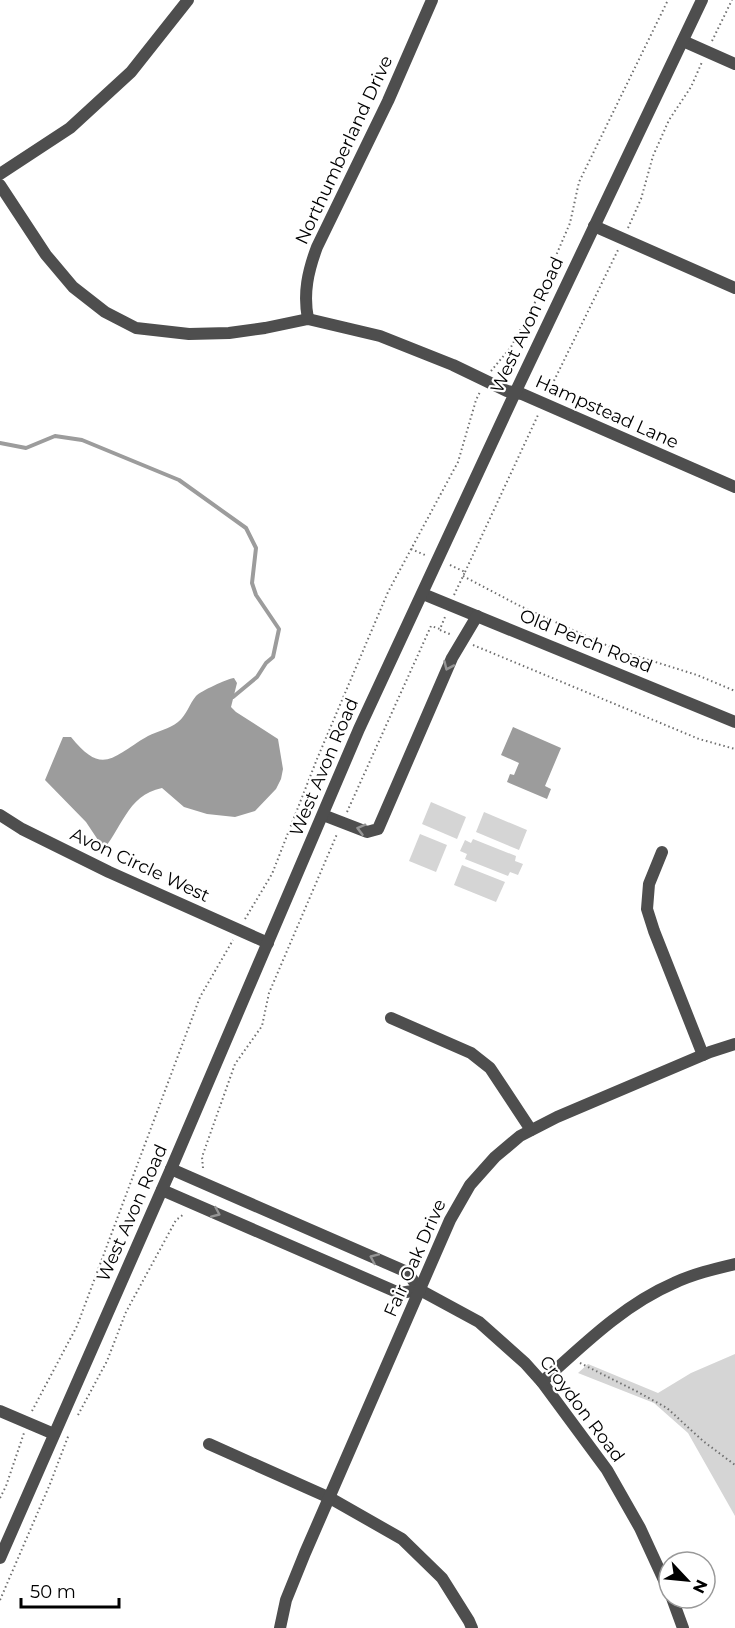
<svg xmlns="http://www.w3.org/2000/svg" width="735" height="1628" viewBox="0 0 735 1628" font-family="Montserrat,sans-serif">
	<rect width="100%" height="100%" fill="#fff"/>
	<g fill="#d5d5d5">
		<path d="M431 802 466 817 457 839 422 824Z"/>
		<path d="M484 812 527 830 519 850 476 832Z"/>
		<path d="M420 834 447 845 436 872 409 861Z"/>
		<path d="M473 839 516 856 515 861 523 864 518 875 510 872 508 876 465 859 467 854 460 851 465 840 471 843Z"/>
		<path d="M462 865 505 882 496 902 454 885Z"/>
		<path d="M735 1354V1516L688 1433 654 1403 578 1373 588 1364 658 1393 691 1373Z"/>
	</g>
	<g fill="#9c9c9c">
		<path d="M234 678 237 683 231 707 236 712 278 739 283 769 281 779 276 789 255 811 235 817 207 814 184 807 162 788C126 795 122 831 100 853L98 840 86 822 45 780 63 737H71C103 777 113 756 148 736 158 731 169 729 178 722 187 715 189 704 196 696 201 691 227 679 234 678Z"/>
		<path d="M513 727 561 748 545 786 551 789 547 799 507 782 510 774 514 775 519 763 501 755Z"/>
	</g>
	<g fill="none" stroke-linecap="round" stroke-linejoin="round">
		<path stroke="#9c9c9c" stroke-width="4" d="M0 443 26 448 55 436 82 440 179 480 246 528 256 548 252 583 256 595 279 629 273 657 266 663 257 677 233 697"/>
		<g stroke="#707070" stroke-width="2" stroke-dasharray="1.5 3" stroke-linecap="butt">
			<path d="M712 41 732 0"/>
			<path d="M628 228 641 199 653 156 669 120 691 87 702 62"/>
			<path d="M491 371 511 347 540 293 570 223 579 182 668 0"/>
			<path d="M548 393 618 250"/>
			<path d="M411 549 425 555"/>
			<path d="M450 565 465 572 454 595"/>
			<path d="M465 572 538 415"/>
			<path d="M463 576 518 605 617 650 697 675 735 691"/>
			<path d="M440 630 452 635"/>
			<path d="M473 645 699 739 735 749"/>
			<path d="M347 812 431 626 440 629 445 617"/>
			<path d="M245 919 272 874 317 759 388 592 458 462 476 400 480 392"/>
			<path d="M203 1168 202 1157 235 1064 262 1026 269 993 337 834"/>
			<path d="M580 1363 636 1391 667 1408 703 1441 735 1465"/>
			<path d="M32 1411 77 1326 200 997 233 940"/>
			<path d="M78 1415 107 1361 126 1312 176 1220 184 1214"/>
			<path d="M0 1498 6 1486 24 1433"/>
			<path d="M0 1600 50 1484 69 1434"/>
		</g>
		<g stroke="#4e4e4e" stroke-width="12">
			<path d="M683 41 735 64"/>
			<path d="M0 174 70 128 131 72 188 0"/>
			<path d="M0 185 46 255 73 287 105 312 136 328 189 334 229 333 265 328 308 319 380 336 453 365 507 391 522 394 735 487"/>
			<path d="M594 226 735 288"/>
			<path d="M308 319C303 293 308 271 317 247L388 101 432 0"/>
			<path d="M423 594 735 722"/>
			<path d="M0 815 22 829 109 872 268 943"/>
			<path d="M323 815 367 832 378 829 452 658 477 616"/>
			<path d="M662 852 649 884 647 909 654 931 703 1055"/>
			<path d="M391 1018 471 1053 490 1068 531 1130"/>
			<path d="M171 1169 407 1272 420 1290 479 1322 525 1363 542 1382 607 1470 640 1528 669 1591"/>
			<path d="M162 1190 399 1293 420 1290"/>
			<path d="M542 1382C582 1346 623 1305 674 1283 693 1274 714 1269 735 1264"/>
			<path d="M0 1411 54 1434"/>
			<path d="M209 1444 330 1498 402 1539 442 1578 469 1621 472 1628"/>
			<path d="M0 1558 171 1169 359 729 515 393 702 0"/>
			<path d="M672 1598 683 1628"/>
			<path d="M280 1628 286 1600 305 1553 450 1220 470 1185 495 1157 520 1136 557 1117 710 1052 735 1044"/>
		</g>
	</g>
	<defs><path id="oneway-chevron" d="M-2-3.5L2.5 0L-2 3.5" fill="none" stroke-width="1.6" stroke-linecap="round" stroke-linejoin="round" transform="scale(1.5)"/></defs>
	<g stroke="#959595">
		<use href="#oneway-chevron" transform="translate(448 666) rotate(114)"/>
		<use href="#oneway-chevron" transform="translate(361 829) rotate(-165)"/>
		<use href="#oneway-chevron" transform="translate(216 1213) rotate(24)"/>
		<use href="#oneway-chevron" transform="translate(374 1258) rotate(-156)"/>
	</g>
	<g text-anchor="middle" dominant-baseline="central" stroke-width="4.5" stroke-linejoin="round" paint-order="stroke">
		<g font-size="18" fill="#000" stroke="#fff">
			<text transform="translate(344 150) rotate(-65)">Northumberland Drive</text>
			<text transform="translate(527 325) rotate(-65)">West Avon Road</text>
			<text transform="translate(607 412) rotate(24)">Hampstead Lane</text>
			<text transform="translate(586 641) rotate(22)">Old Perch Road</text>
			<text transform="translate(324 767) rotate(-67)">West Avon Road</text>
			<text transform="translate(140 865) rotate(25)">Avon Circle West</text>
			<text transform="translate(132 1213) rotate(-66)">West Avon Road</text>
			<text transform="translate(415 1258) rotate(-66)">Fair Oak Drive</text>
			<text transform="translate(582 1409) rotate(53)">Croydon Road</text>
		</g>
	</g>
	<g transform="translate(687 1580) rotate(116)"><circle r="28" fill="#ffffff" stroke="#999999" stroke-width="1.5"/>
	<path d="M0-4.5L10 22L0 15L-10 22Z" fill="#000000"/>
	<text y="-9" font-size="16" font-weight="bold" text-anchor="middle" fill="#000000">N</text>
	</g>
	<path d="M21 1598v9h98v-9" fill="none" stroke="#000000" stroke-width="3"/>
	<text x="30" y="1598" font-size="18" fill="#000000" stroke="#ffffff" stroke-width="4.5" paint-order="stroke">50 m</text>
</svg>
